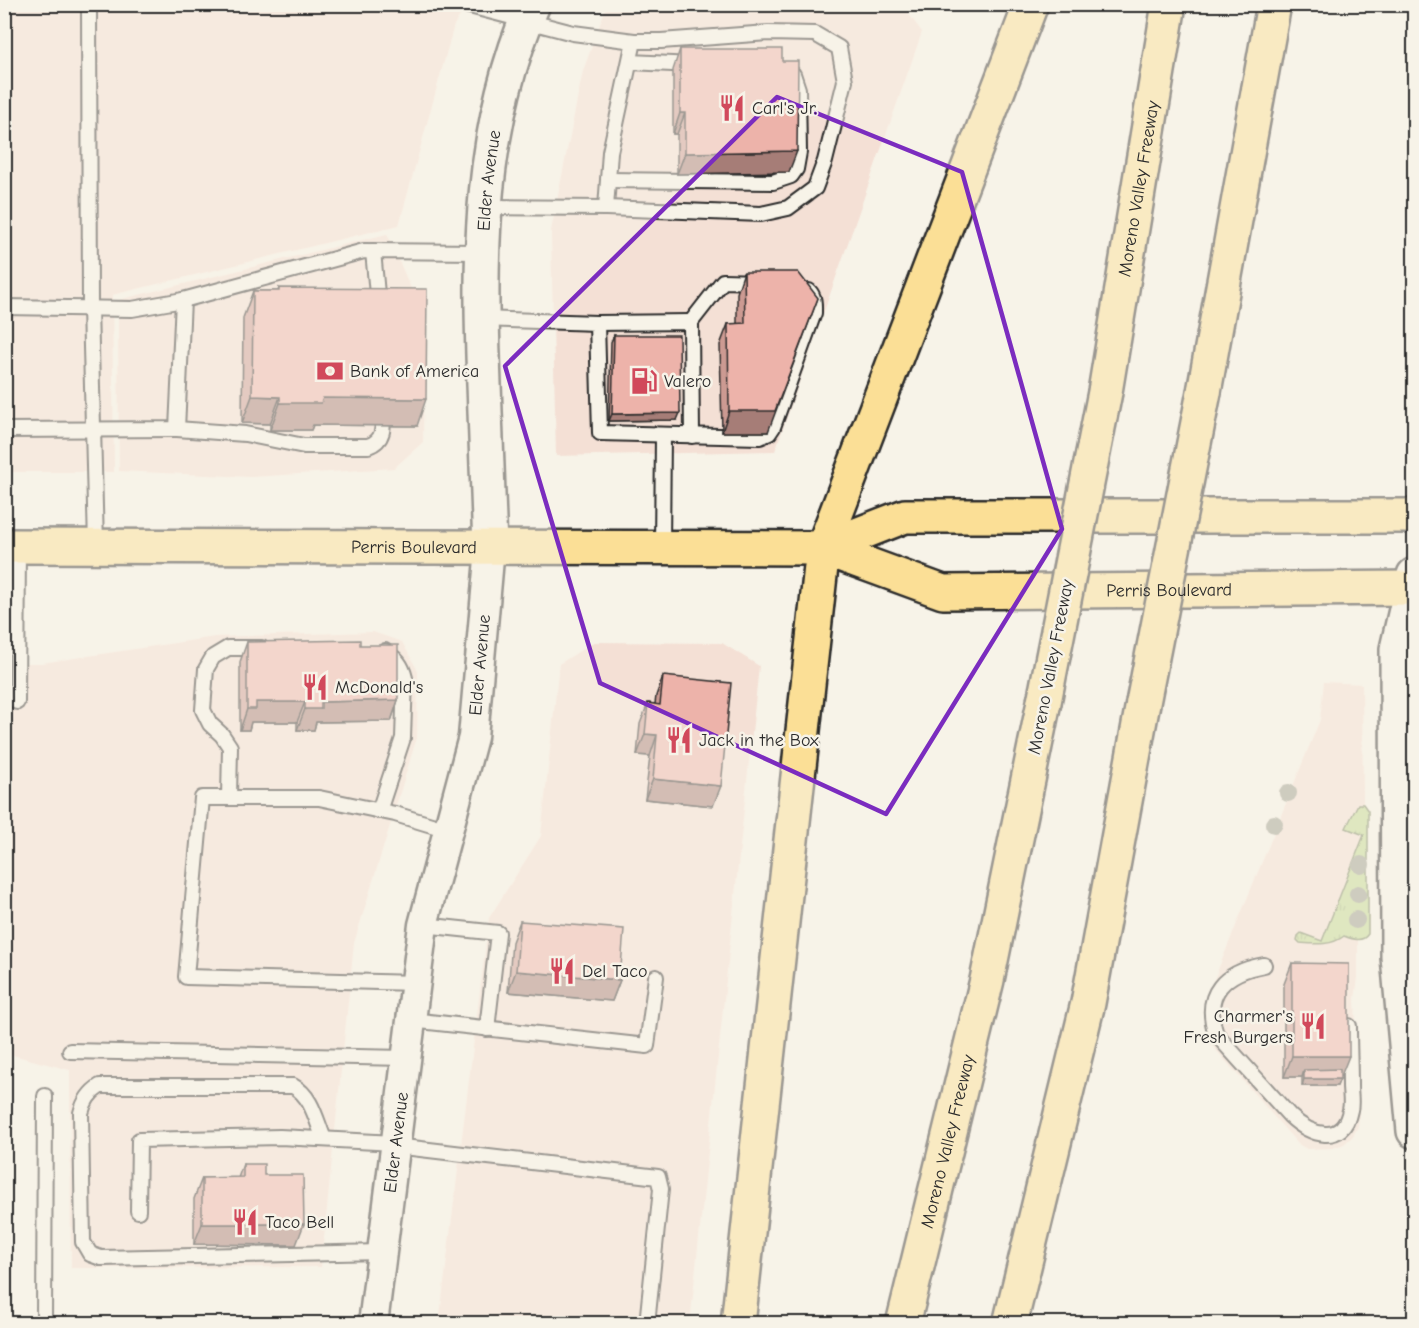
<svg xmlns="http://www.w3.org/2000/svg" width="1419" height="1328" viewBox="0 0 1419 1328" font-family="'Comic Neue',sans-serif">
	<defs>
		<pattern id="grass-tufts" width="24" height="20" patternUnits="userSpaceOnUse" patternTransform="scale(1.5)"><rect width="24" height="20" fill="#c1da91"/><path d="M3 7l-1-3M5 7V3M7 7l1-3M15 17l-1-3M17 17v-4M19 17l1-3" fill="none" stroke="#a6bb7d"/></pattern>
	</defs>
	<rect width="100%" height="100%" fill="#f7f3e8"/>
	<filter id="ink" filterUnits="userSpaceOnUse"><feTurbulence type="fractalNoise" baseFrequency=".0167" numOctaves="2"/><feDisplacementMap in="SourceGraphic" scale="12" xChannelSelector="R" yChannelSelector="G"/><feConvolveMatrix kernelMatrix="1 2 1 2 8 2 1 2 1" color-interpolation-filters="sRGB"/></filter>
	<g filter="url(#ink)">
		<g fill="#f4e0d5">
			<path d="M4 5H467L454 25 399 225 112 295 114 472H5Z"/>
			<path d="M607 5H902L922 32 775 451 556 456 551 231 583 71Z"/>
			<path d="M387 234 424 318 423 442 394 468 251 477 119 471 118 300Z"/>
			<path d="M373 632 402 642 418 671 417 737 354 943 321 1267 71 1268 70 1070 5 1053 4 663H42L215 637Z"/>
			<path d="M594 642 722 643 759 666 690 1323 439 1324 489 918 541 836 559 664Z"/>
			<path d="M1324 682 1362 684 1363 804 1368 811 1369 931 1365 938 1358 940V977L1355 999 1359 1113 1358 1126 1353 1136 1344 1144 1333 1148 1307 1149 1298 1144 1209 1042 1205 1028 1206 1013 1213 982 1320 720Z"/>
		</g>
		<path fill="url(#grass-tufts)" stroke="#76825e" stroke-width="1.5" d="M1358 804H1363L1368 811V934C1362 943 1352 939 1344 936 1332 946 1314 944 1300 943L1297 940 1298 936 1301 933 1322 941 1364 835 1346 828Z"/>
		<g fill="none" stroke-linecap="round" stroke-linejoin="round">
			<defs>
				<g id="lane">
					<path d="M89 4 90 307 96 546"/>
					<path d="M462 4 573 33 634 41H661L768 33 815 34 839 48 845 81 825 161 815 188 788 208 761 214 606 208 485 207"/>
					<path d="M630 62 693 65"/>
					<path d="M608 180 773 182 791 176 796 169 799 152 798 89 793 74"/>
					<path d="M606 208 610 152 634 41"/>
					<path d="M373 251 378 305"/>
					<path d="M4 307 132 309 183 300 364 251 481 252"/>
					<path d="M482 319 597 323 600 433 760 437 769 433 773 427 814 313C814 306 815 297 809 291"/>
					<path d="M691 322 723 281 759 282"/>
					<path d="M597 323 691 322 692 436"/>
					<path d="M177 429 245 434 304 446H368C386 440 383 424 382 409"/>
					<path d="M4 430 177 429 183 300"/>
					<path d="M662 548 663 435"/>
					<path d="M17 702 18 546"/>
					<path d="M229 798 230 747 222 735 210 724 203 710 206 669 213 657 228 648H262"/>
					<path d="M379 811 403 738 405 678C402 665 396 658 385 651"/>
					<path d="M423 925 498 933 487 1029"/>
					<path d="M1264 965C1225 972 1202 993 1216 1034L1290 1116C1310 1135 1343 1147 1350 1110 1352 1103 1350 1094 1350 1086 1350 1066 1349 1046 1349 1026"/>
					<path d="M416 983 186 977 202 798H319L395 814 448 830"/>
					<path d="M411 1020 647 1046 656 977"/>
					<path d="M70 1051 406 1058"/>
					<path d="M324 1139C316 1120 312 1096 293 1086H100C89 1093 84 1101 81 1113L83 1242 90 1254 101 1258 382 1252"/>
					<path d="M395 1146 658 1177 661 1189 647 1324"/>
					<path d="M138 1211 139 1140 280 1137 395 1143"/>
					<path d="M44 1324 45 1096"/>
				</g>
				<g id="street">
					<path id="s1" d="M373 1324 423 925 473 737 490 548"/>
				</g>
				<g id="secondary">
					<path id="s2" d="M490 548C488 493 486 438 484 384 479 253 479 127 533 4"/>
					<path d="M1414 575 1397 649 1398 957 1414 1131"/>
				</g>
				<g id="primary">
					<path id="s3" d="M4 546 823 548 943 592 1414 588"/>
					<path d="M823 548 905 516H1414"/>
				</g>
				<g id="highway">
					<path id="s4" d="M1105 392 1169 4"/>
					<path d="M1204 392 1274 4"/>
					<path d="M738 1324 823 548 1031 4"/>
					<path id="s5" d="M903 1324 987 980 1044 702"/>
					<path d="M1010 1324 1088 1003 1143 703"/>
				</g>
			</defs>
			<use href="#lane" stroke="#2b2b2b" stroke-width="18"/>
			<use href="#street" stroke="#2b2b2b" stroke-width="33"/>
			<use href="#secondary" stroke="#2b2b2b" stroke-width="38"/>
			<use href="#primary" stroke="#2b2b2b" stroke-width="38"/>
			<use href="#highway" stroke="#2b2b2b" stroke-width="38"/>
			<use href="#lane" stroke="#f7f3e8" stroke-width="14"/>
			<use href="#street" stroke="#f7f3e8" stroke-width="28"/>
			<use href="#secondary" stroke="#f7f3e8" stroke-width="33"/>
			<use href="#primary" stroke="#fbdf96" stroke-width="33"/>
			<use href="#highway" stroke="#fbdf96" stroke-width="33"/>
			<defs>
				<g id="highway-bridge">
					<path d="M1044 702 1105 392"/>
					<path d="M1143 703 1204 392"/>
				</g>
			</defs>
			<use href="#highway-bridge" stroke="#2b2b2b" stroke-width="38" stroke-linecap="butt"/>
			<use href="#highway-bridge" stroke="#fbdf96" stroke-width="33"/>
		</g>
		<g fill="#9b9d8e">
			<circle cx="1288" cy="793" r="9"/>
			<circle cx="1274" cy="824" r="9"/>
			<circle cx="1361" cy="865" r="9"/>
			<circle cx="1358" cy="894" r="9"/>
			<circle cx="1356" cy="920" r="9"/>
		</g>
		<g fill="#cc9a92" stroke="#2b2b2b" stroke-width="1.5">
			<path d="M680 49 782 61 789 172 677 174V134H673V70Z"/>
			<path d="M744 272 768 432H722L720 345 728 324H737V293Z"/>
			<path d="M279 288 417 426 313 425 311 430H270V424L242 423 243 318 253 291H278Z"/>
			<path d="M614 335 677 420 609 421 611 342Z"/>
			<path d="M247 642 360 645 398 700 391 721 316 722 314 730H297V722H251L249 730H240V662Z"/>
			<path d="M663 676 713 806 645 799 650 756 637 755 640 724 648 703 655 704 656 696Z"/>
			<path d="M520 921 620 980 612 1001 508 992 512 942Z"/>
			<path d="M1292 963 1341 1076H1340L1337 1086H1302V1077H1284V984Z"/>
			<path d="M243 1164 264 1175 296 1245 194 1244V1199L202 1178H238Z"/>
		</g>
		<g fill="#a67d77" stroke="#2b2b2b" stroke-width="1.5">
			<path d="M680 113H685L677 134H673Z"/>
			<path d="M797 151 789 172 677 174 685 153Z"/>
			<path d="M818 298 768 432H722L729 411Z"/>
			<path d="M252 396 280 397 270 424 242 423Z"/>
			<path d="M323 398 426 399 417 426 313 425 311 430H270L280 403Z"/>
			<path d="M680 413 677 420 609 421 612 414Z"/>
			<path d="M398 700 391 721 316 722 314 730H297L305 709 321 702Z"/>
			<path d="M256 702H305L297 722H251L249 730H240L247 709Z"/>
			<path d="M645 734 657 735 650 756 637 755Z"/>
			<path d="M653 779 721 786 713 806 645 799Z"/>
			<path d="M516 971 620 980 612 1001 508 992Z"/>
			<path d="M1292 1056H1349L1341 1076 1304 1077V1070L1302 1077H1284Z"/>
			<path d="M1304 1079H1340L1337 1086H1302Z"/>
			<path d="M202 1224H304L296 1245 194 1244Z"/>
		</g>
		<g fill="#edb3aa" stroke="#2b2b2b" stroke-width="1.5">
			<path d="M680 49H782V61H798L797 151 685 153V113H680Z"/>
			<path d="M744 272H798L818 298 775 411H729L728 324 745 323Z"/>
			<path d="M279 288 427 289 426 399 323 398 321 403H280V397L252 396 253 291H279Z"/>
			<path d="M614 335H679L680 413 612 414Z"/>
			<path d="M360 640V645H398V700L321 702V709H305V702H256V709H247V642Z"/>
			<path d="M663 676 731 683 721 786 653 779 657 735 645 734 648 703 660 705Z"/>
			<path d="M520 921 624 929 620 980 516 971Z"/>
			<path d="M1292 963 1349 964V1056H1292Z"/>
			<path d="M1340 1069V1079H1304V1070Z"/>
			<path d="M243 1164H264V1175H303L304 1224H202V1178L243 1177Z"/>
		</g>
	</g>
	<path d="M0 0H1419V1328H0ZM777 97 962 172 1062 529 886 814 600 683 505 366Z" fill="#f7f3e8" fill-opacity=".55" fill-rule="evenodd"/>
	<path fill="none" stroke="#7b2cbf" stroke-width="4.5" stroke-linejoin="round" d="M777 97 962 172 1062 529 886 814 600 683 505 366Z"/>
	<defs>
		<symbol id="restaurant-bare" viewBox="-9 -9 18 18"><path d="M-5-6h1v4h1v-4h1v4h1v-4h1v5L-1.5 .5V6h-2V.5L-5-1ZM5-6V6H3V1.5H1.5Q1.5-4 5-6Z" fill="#d1495b" stroke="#f7f3e8" stroke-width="2.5" paint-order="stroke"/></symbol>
		<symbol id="bank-bare" viewBox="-9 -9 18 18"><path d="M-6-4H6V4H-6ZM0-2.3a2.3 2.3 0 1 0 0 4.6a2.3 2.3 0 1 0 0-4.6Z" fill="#d1495b" stroke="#f7f3e8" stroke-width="2.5" paint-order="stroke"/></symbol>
		<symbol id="fuel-bare" viewBox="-9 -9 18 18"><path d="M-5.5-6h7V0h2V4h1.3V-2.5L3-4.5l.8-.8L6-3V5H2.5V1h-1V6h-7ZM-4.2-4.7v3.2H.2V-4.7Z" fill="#d1495b" stroke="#f7f3e8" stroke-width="2.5" paint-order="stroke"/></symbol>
	</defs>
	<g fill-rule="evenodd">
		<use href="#restaurant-bare" x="713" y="89" width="38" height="38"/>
		<use href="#bank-bare" x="311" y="352" width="38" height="38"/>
		<use href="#fuel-bare" x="625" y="362" width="38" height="38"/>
		<use href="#restaurant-bare" x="296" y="668" width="38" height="38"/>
		<use href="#restaurant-bare" x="660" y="721" width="38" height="38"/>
		<use href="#restaurant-bare" x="543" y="952" width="38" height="38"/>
		<use href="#restaurant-bare" x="1294" y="1007" width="38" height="38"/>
		<use href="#restaurant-bare" x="226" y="1203" width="38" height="38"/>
	</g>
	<g text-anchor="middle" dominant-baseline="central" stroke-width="5" stroke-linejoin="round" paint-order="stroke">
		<g font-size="18" fill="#2b2b2b" stroke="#f7f3e8" text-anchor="start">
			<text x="752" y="108">Carl's Jr.</text>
			<text x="350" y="371">Bank of America</text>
			<text x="664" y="381">Valero</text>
			<text x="335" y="687">McDonald's</text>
			<text x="699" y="740">Jack in the Box</text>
			<text x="582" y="971">Del Taco</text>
			<text x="1293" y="1016" text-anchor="end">Charmer's<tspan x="1293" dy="21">Fresh Burgers</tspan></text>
			<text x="265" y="1222">Taco Bell</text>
		</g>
		<g font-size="18" fill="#2b2b2b" stroke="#f7f3e8">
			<text stroke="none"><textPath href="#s2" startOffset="368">Elder Avenue</textPath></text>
			<text stroke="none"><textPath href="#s4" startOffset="206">Moreno Valley Freeway</textPath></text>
			<text stroke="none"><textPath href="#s3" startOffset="410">Perris Boulevard</textPath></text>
			<text stroke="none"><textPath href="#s3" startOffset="1173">Perris Boulevard</textPath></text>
			<text stroke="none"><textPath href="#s1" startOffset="669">Elder Avenue</textPath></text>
			<text transform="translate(1051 667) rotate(-79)">Moreno Valley Freeway</text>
			<text stroke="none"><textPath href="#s5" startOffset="188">Moreno Valley Freeway</textPath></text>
			<text stroke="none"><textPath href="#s1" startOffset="183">Elder Avenue</textPath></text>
		</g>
	</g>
	<rect width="1419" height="1328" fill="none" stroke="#f7f3e8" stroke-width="24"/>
	<rect x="12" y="12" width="1395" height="1304" fill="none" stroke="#2b2b2b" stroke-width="2" filter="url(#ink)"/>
</svg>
